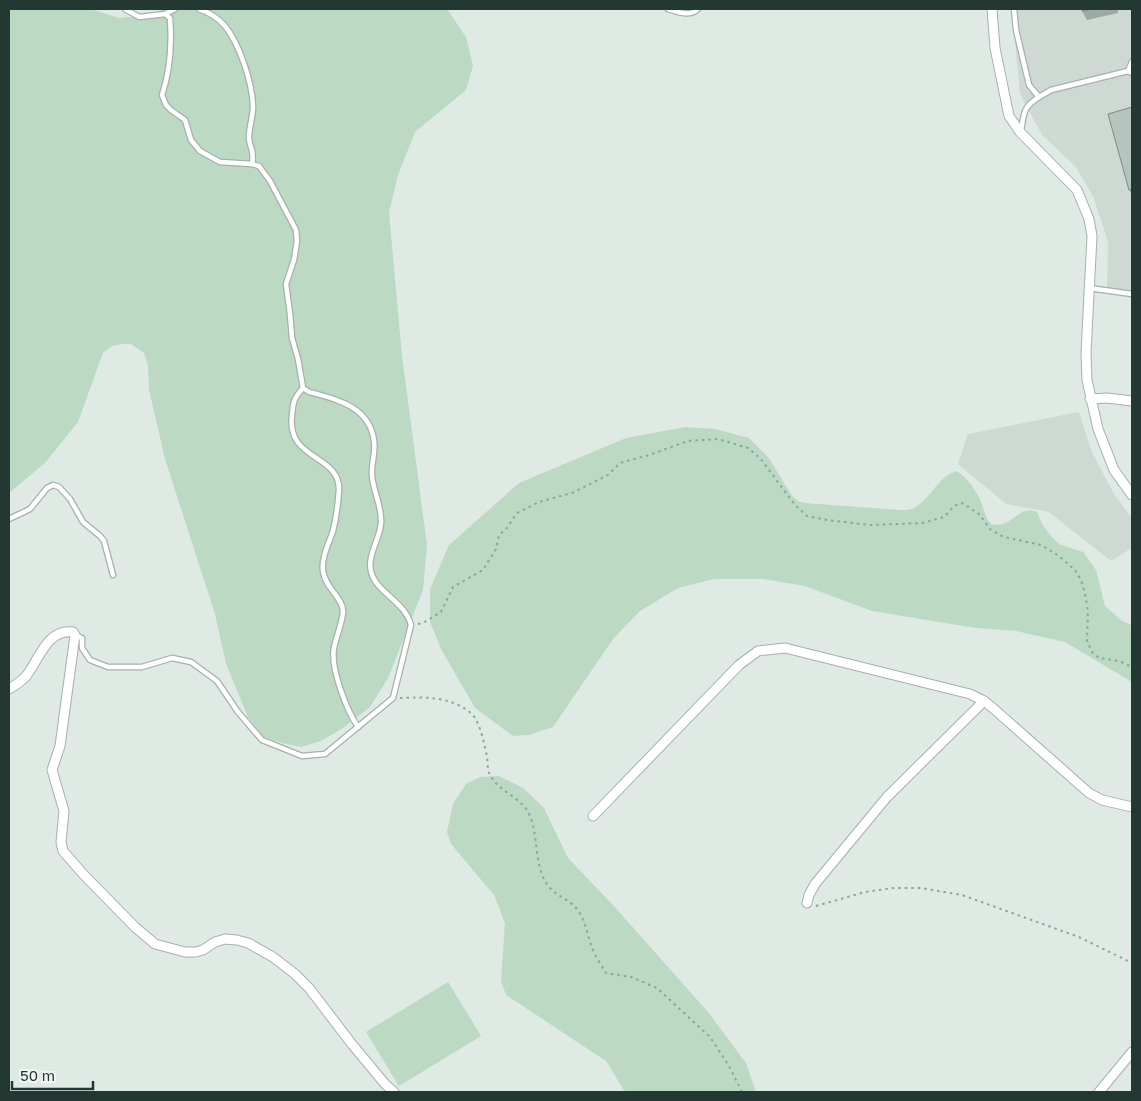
<svg xmlns="http://www.w3.org/2000/svg" width="1141" height="1101" viewBox="0 0 1141 1101" font-family="'Golos Text',sans-serif">
	<rect width="100%" height="100%" fill="#e0eae5"/>
	<g fill="#cfd9d4">
		<path d="M1012 9H1132V298L1107 292 1108 242 1093 196 1075 166 1042 135 1020 94Z"/>
		<path d="M1079 412 1092 452 1114 494 1132 518V548L1111 561 1049 512 1006 504 958 464 968 434Z"/>
	</g>
	<g fill="#bbd9c3">
		<path d="M9 9H91L119 18 151 15 163 9H447L466 37 473 66 466 90 415 132 398 175 389 212 402 356 427 545 423 590 388 678 370 707 343 728 321 741 301 747 282 743 264 737 248 717 226 664 215 614 165 459 149 390 148 365 144 353 131 344H121L112 346 103 353 78 422 45 463 9 493Z"/>
		<path d="M685 427 715 429 749 438 769 458 792 496 798 501 805 503 900 510C903 510 908 510 912 509 930 501 937 477 956 471 966 475 974 489 980 499 984 508 984 516 991 524 995 525 1000 525 1003 524 1016 519 1022 506 1037 512L1042 524 1050 535 1059 544 1083 552 1096 570 1105 606 1122 621 1132 625V682L1065 642 1016 631 976 628 872 611 805 586 763 579H714L678 588 640 611 613 639 553 727 529 735 513 736 475 708 441 649 430 622V589L449 545 519 483 626 438Z"/>
		<path d="M499 776 523 788 544 808 568 858 613 905 708 1012 746 1063 756 1092H625L606 1061 506 995 501 981 505 923 494 895 451 844 447 832 453 804 466 784 480 777Z"/>
		<path d="M448 982 481 1036 399 1086 366 1032Z"/>
	</g>
	<g fill="none" stroke-linecap="round" stroke-linejoin="round">
		<defs>
			<g id="service">
				<path d="M199 9C208 12 218 18 225 26 240 45 252 82 253 106 253 117 249 127 249 137 249 149 255 148 252 164"/>
				<path d="M668 9C678 12 690 17 698 9"/>
				<path d="M1014 9 1016 30 1029 85 1039 97 1051 90 1128 71"/>
				<path d="M165 14 175 9"/>
				<path d="M1132 62 1128 71 1132 73"/>
				<path d="M1021 131C1024 113 1023 107 1039 97"/>
				<path d="M1089 288 1132 294"/>
				<path d="M303 388C294 398 293 402 292 415 286 461 340 454 339 490 338 503 336 519 333 531 329 543 321 558 323 571 325 588 343 598 343 611 343 621 336 637 334 648 330 668 347 711 358 727"/>
				<path d="M9 519 30 509 47 488 53 485 59 487 70 499 83 522 100 536 104 541 113 575"/>
				<path d="M75 635 82 638V648L90 660 108 667H142L172 658 191 662 217 681 238 712 262 740 302 756 325 754 393 698 411 625C405 601 375 592 371 571 367 555 380 539 381 523 382 505 373 492 372 475 371 463 376 452 374 441 370 407 337 399 309 392L303 388 298 359 292 338 290 314 286 284 294 260 297 241 296 230 270 181 259 166 252 164 220 162 200 151 191 140 185 120 171 110 166 105 162 95C170 71 172 44 170 18L165 14 139 17 125 9"/>
			</g>
			<g id="minor">
				<path d="M992 9 995 48 1009 116 1020 132 1077 190 1089 219 1092 236 1086 353 1087 380 1098 429 1114 470 1132 495"/>
				<path d="M1090 399 1107 398 1132 401"/>
				<path d="M9 689C16 685 22 681 27 675 39 659 48 628 73 632L75 635 60 746 52 770 64 811 61 842 63 851 84 875 135 927 155 944 185 952H196L203 950 215 942 225 939 237 940 248 943 273 957 295 974 309 988 351 1043 385 1084 394 1092"/>
				<path d="M593 816 739 665 758 651 785 648 970 694 984 701 994 709 1089 793 1102 800 1132 807"/>
				<path d="M807 903 809 895 815 884 887 797 984 701"/>
				<path d="M1099 1092 1132 1052"/>
			</g>
		</defs>
		<use href="#service" stroke="#a4b1ac" stroke-width="7"/>
		<use href="#minor" stroke="#a4b1ac" stroke-width="11"/>
		<g stroke="#84aa9e" stroke-width="2" stroke-dasharray="2.5 4" stroke-linecap="butt">
			<path d="M418 624 423 623 441 612 453 587 483 570 496 549 499 535 507 528 517 513 539 502 572 493 608 475 620 463 649 455 688 441 718 439 748 448 760 458 795 505 807 516 827 520 870 525 922 523 944 517 954 506 962 503 979 514 991 530 1004 537 1041 545 1059 556 1075 570 1081 580 1085 594 1088 611 1087 641 1092 652 1099 658 1119 661 1132 667"/>
			<path d="M400 698C426 697 451 696 472 714 480 722 485 746 487 757 488 763 487 770 490 775 498 791 520 797 528 812 538 831 534 853 542 874 549 895 564 895 576 908 586 919 587 936 593 950 596 958 602 966 606 973L631 977 657 988 710 1037 729 1066 742 1092"/>
			<path d="M816 906 865 892 893 888H921L962 895 1079 937 1132 963"/>
		</g>
		<use href="#service" stroke="#fff" stroke-width="4.5"/>
		<use href="#minor" stroke="#fff" stroke-width="9"/>
	</g>
	<g fill="#9da9a3">
		<path d="M1082 9H1118V13L1087 20 1082 11Z"/>
		<path d="M1132 107V195L1129 190Z"/>
	</g>
	<g fill="#b6c4be" stroke="#7f8985">
		<path d="M1082 9H1093L1082 11Z"/>
		<path d="M1132 107V189L1129 190 1108 114Z"/>
	</g>
	<rect width="1141" height="1101" fill="none" stroke="#233832" stroke-width="20"/>
	<path d="M12 1081v8h81v-8" fill="none" stroke="#233832" stroke-width="2.5"/>
	<text x="20" y="1081" font-size="15" fill="#233832" stroke="#f1f7f3" stroke-width="4" paint-order="stroke">50 m</text>
</svg>
